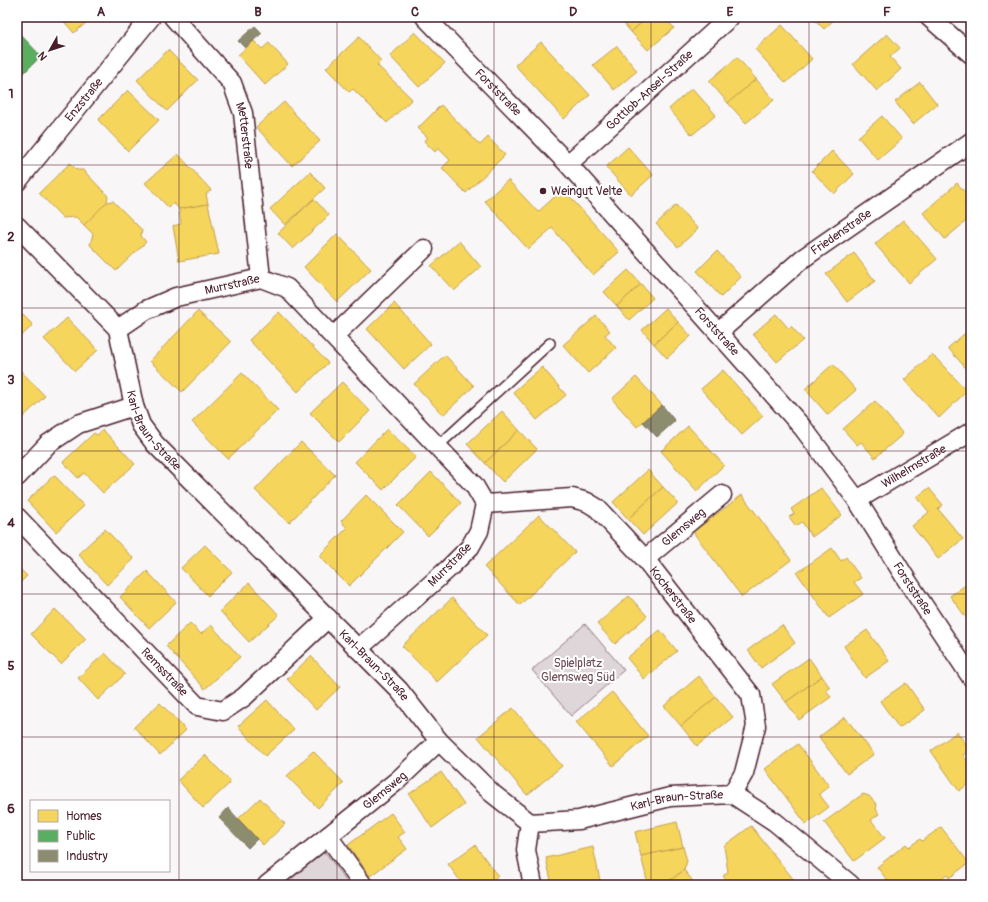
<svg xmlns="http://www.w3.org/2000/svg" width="988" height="902" viewBox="0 0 988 902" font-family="Pangolin,sans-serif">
	<rect width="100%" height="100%" fill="#f8f6f7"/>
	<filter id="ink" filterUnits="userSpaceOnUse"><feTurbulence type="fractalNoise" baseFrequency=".025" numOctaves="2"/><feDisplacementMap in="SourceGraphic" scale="8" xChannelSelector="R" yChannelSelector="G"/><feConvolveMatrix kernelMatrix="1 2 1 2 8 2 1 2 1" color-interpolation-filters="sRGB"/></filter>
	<g filter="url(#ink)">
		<g fill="#ded6d9" stroke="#947a82">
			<path d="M585 624 624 670 571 716 532 670Z"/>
			<path d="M317 853H326L349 885H279Z"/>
		</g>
		<g fill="#f6d55c" stroke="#c29e4d">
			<path d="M60 17H93L74 33Z"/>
			<path d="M453 17H465L458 23Z"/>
			<path d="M618 17H648L631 32Z"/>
			<path d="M648 17H665L674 28 648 50 631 32Z"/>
			<path d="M812 17H837L824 29Z"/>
			<path d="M782 25 812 59 786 83 755 49Z"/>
			<path d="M415 32 445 63 419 87 390 56Z"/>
			<path d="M887 34 900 48 890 57 901 69 877 91 853 64Z"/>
			<path d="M359 37 381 61 377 65 412 99 387 123 353 89 349 92 326 68Z"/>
			<path d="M254 41 262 49 269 43 288 64 265 85 238 55Z"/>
			<path d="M541 42 590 95 564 119 515 65Z"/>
			<path d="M617 46 637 71 614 90 593 65Z"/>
			<path d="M168 50 198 80 167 111 137 80Z"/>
			<path d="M737 57 756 79 728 103 709 81Z"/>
			<path d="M756 79 774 100 746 123 728 103Z"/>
			<path d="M920 82 937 104 913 124 895 102Z"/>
			<path d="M692 88 716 115 692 135 669 109Z"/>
			<path d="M128 90 159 120 128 151 98 120Z"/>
			<path d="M284 102 320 141 292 166 256 127Z"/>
			<path d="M441 105 480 145 488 137 505 155 466 193 442 168 450 160 438 148 435 152 424 141 428 138 418 128Z"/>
			<path d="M882 116 902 139 878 160 858 137Z"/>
			<path d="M628 147 653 175 631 195 606 167Z"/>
			<path d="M832 151 854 174 834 194 812 171Z"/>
			<path d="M178 154 211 190 206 194 208 204 179 209 174 203 169 208 145 183Z"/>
			<path d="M70 163 77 170H83L108 196 107 202 84 225 76 217 63 218 39 193Z"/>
			<path d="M310 172 325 188 285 225 270 209Z"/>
			<path d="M508 180 538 212 563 189 619 252 593 275 552 228 528 249 485 201Z"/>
			<path d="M957 183 970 198 964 203 971 211V217L945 239 923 213Z"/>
			<path d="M314 199 329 215 293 249 278 233Z"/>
			<path d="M113 201 142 230 141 236 146 242 116 271 90 245 93 234 84 225 107 202Z"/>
			<path d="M208 204 219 254 179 261 173 226 181 224 179 209Z"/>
			<path d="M676 205 698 229 678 247 656 224Z"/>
			<path d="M903 220 937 259 909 283 875 244Z"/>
			<path d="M337 234 371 269 337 302 304 267Z"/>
			<path d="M459 241 481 267 454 291 431 266Z"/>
			<path d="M717 251 741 277 721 297 697 271Z"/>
			<path d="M854 253 875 281 847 302 826 274Z"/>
			<path d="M628 270 641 284 617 306 604 292Z"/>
			<path d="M641 284 653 298 629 320 617 306Z"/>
			<path d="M394 303 431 344 404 369 367 329Z"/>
			<path d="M666 308 678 322 654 344 642 330Z"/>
			<path d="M17 309 33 325 17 340Z"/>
			<path d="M198 311 231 342 182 392 150 361Z"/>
			<path d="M279 312 328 363 298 392 249 340Z"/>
			<path d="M776 314 789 329 791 326 803 340 777 362 753 334Z"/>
			<path d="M596 316 610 331 605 335 616 348 588 373 563 345Z"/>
			<path d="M67 318 98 350 75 371 44 339Z"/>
			<path d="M678 322 691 336 667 358 654 344Z"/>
			<path d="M971 328V374L948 348Z"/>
			<path d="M932 354 967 391 939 418 904 380Z"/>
			<path d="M445 355 474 386 443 415 414 384Z"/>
			<path d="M833 364 856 390 828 415 805 389Z"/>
			<path d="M542 367 566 395 537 420 513 392Z"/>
			<path d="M19 369 45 396 18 422 17 372Z"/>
			<path d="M723 370 763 416 742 435 701 389Z"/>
			<path d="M242 373 278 410 228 459 192 422Z"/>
			<path d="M636 377 662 405 637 427 612 399Z"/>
			<path d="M342 382 370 411 339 442 310 413Z"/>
			<path d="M875 401 903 434 875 458 861 442 857 445 843 429Z"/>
			<path d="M502 411 519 430 485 463 467 444Z"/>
			<path d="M688 426 724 465 697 491 661 451Z"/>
			<path d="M387 429 416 457 383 490 355 462Z"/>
			<path d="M103 430 135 464 103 493 84 473 78 478 63 462 94 433 97 435Z"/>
			<path d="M519 430 537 449 503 482 485 463Z"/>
			<path d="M301 442 335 475 289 523 255 490Z"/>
			<path d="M648 470 663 487 628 519 613 502Z"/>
			<path d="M431 472 461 503 428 536 398 505Z"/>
			<path d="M54 475 84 506 56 532 27 501Z"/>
			<path d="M663 487 678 503 643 535 628 519Z"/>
			<path d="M821 488 842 515 812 537 802 522 796 526 789 517 794 514 791 509Z"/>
			<path d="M929 488 943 505 938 509 963 539 938 559 912 526 929 512 917 497Z"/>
			<path d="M366 495 403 532 349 586 319 556 347 528 341 521Z"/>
			<path d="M742 495 791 560 742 597 693 532Z"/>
			<path d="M539 515 575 552 520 605 484 567Z"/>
			<path d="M105 529 134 559 107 585 78 554Z"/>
			<path d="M205 545 232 572 208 596 181 568Z"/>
			<path d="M832 548 841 561 846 557 861 578 854 582 863 594 829 618 797 573Z"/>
			<path d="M17 566 27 576 17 586Z"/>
			<path d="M147 571 176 602 149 628 120 597Z"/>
			<path d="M971 581V624L950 596Z"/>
			<path d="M249 583 279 615 249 642 220 611Z"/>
			<path d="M629 596 647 616 615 644 597 624Z"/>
			<path d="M452 598 487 635 437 682 402 646Z"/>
			<path d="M55 609 86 639 61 664 31 634Z"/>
			<path d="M190 623 201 634 211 625 240 657 205 689 166 646Z"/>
			<path d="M782 625 795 643 761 668 748 650Z"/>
			<path d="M660 630 677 651 644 679 627 658Z"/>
			<path d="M867 630 889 661 865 678 844 646Z"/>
			<path d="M105 653 125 674 98 700 78 678Z"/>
			<path d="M311 656 340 687 316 710 287 679Z"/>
			<path d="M809 658 822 676 786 702 772 684Z"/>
			<path d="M699 676 716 697 681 726 664 706Z"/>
			<path d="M822 676 830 688 826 690 831 697 799 720 786 702Z"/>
			<path d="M906 683 925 710 899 728 880 701Z"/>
			<path d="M612 692 648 736 613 766 576 722Z"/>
			<path d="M716 697 733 717 697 746 681 726Z"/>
			<path d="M267 700 294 730 265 756 238 726Z"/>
			<path d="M160 703 186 730 160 755 134 727Z"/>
			<path d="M513 708 562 766 527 795 478 737Z"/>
			<path d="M845 717 874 754 847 774 819 737Z"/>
			<path d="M957 732 970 750 963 755 971 766V782L959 791 931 751Z"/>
			<path d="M798 744 829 786 819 794 829 807 806 824 765 769Z"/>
			<path d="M313 751 344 783 318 808 287 776Z"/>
			<path d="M205 755 231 782 203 808 178 780Z"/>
			<path d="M441 772 464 805 432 828 409 794Z"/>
			<path d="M863 794 869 796 877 805 876 809 879 814 871 820 885 838 854 861 824 822Z"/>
			<path d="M260 798 285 824 263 845 238 819Z"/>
			<path d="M391 813 405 832 398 837 407 849 370 876 348 845Z"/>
			<path d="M677 822 683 847 641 856 635 832Z"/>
			<path d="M751 826 798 885H730L723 876 728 872 724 846Z"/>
			<path d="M941 827 969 863 949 878 947 874 935 883 936 885H891L877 867 906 844 909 847 920 839 922 841Z"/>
			<path d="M475 845 498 876 486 885H463L448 864Z"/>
			<path d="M593 847 601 885H552L546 858Z"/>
			<path d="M683 847 687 861 684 870 664 885H651L647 880 641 856Z"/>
			<path d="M684 870 696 885H664Z"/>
		</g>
		<path fill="#5aae61" stroke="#558351" d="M17 31 41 56 17 80Z"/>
		<g fill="#8c8c6e" stroke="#786b5a">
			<path d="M255 26 262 33 245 48 238 41Z"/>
			<path d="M662 405 675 421 657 437 643 422Z"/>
			<path d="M228 808 257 839 248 848 219 818Z"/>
		</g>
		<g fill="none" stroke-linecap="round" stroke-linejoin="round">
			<defs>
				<path id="lane" d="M438 446 550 343"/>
				<g id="street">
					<path id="s1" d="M173 17 232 83 243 113 261 278"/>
					<path id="s2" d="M425 17 568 164 803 428 857 500 908 582 971 677"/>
					<path d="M929 17 971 54"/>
					<path id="s3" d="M568 164 730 17"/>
					<path id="s4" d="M17 182 151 17"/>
					<path id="s5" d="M17 226 118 329 134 406 141 425 155 444 399 690 439 741 493 794 530 823 579 820 670 797 732 794 775 822 851 885"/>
					<path id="s6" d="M118 329 146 310 176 297 261 278 287 288 474 485 485 504 479 531 470 547 448 569 358 649"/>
					<path id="s7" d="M719 332 802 259 971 142"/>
					<path d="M334 336 424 249"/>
					<path d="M17 477 48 444 78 424 134 406"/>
					<path id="s8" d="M857 500 971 432"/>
					<path id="s9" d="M485 504 572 498 587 502 597 508 645 559 751 695 756 726 744 773 732 794"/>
					<path id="s10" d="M17 517 197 706 223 711 244 697 328 618"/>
					<path id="s11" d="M645 559 722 495"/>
					<path d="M530 823 526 850 533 885"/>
					<path d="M328 836 363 885"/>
					<path id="s12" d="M267 885 398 780 439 741"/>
				</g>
			</defs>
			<use href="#lane" stroke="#4a1f2b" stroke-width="12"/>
			<use href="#street" stroke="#4a1f2b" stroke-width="21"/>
			<use href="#lane" stroke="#fff" stroke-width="9"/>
			<use href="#street" stroke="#fff" stroke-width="18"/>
		</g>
	</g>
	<path fill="none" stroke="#4a1f2b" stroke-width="1" stroke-opacity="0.55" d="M179 17V885M337 17V885M494 17V885M651 17V885M809 17V885M17 165H971M17 308H971M17 451H971M17 594H971M17 737H971"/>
	<circle fill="#4a1f2b" stroke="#fff" stroke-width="1.5" cx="543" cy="191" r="4"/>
	<g text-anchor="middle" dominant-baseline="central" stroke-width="4" stroke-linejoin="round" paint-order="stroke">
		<g font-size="12" fill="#4a1f2b" stroke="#fff">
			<text stroke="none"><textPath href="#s3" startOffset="110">Gottlob-Ansel-Straße</textPath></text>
			<text stroke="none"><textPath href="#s2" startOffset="105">Forststraße</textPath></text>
			<text stroke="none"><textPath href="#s4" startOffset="106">Enzstraße</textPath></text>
			<text stroke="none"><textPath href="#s1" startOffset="143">Metterstraße</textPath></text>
			<text stroke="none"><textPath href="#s7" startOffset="158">Friedenstraße</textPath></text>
			<text stroke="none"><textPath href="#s6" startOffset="124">Murrstraße</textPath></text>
			<text stroke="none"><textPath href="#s2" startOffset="429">Forststraße</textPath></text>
			<text stroke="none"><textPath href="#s5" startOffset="254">Karl-Braun-Straße</textPath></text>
			<text stroke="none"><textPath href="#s8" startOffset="66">Wilhelmstraße</textPath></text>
			<text stroke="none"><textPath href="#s11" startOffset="50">Glemsweg</textPath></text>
			<text transform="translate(450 565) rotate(-45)">Murrstraße</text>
			<text stroke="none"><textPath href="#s2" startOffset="753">Forststraße</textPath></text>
			<text stroke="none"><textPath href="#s9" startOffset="230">Kocherstraße</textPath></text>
			<text stroke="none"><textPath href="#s5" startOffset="578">Karl-Braun-Straße</textPath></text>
			<text stroke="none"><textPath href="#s10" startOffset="214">Remsstraße</textPath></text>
			<text stroke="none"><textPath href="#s12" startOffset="151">Glemsweg</textPath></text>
			<text stroke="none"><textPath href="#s5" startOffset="950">Karl-Braun-Straße</textPath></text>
		</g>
		<g font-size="12" fill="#4a1f2b" stroke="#fff" text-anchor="start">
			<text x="551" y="191">Weingut Velte</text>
		</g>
		<g font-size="12" fill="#6f4d56" stroke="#fff">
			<text x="578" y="663">Spielplatz<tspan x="578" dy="14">Glemsweg Süd</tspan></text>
		</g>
	</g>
	<rect width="988" height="902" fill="none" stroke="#fff" stroke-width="44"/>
	<rect x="30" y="800" width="140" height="72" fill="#ffffff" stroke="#b7a5aa"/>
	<rect x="38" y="810" width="20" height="12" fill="#f6d55c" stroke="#b7a5aa"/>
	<text x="66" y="820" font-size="12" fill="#4a1f2b">Homes</text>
	<rect x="38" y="830" width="20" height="12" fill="#5aae61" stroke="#b7a5aa"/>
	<text x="66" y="840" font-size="12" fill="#4a1f2b">Public</text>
	<rect x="38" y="850" width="20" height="12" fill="#8c8c6e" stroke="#b7a5aa"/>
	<text x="66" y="860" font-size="12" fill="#4a1f2b">Industry</text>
	<g transform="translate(50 50) rotate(231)" stroke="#ffffff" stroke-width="3" paint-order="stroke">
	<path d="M0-3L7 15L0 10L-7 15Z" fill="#4a1f2b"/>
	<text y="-6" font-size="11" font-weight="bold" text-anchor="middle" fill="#4a1f2b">N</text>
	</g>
	<rect x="22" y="22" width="944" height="858" fill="none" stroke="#4a1f2b" stroke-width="1.5"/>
	<g font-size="13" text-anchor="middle" font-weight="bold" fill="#4a1f2b">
		<text x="101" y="16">A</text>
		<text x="258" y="16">B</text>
		<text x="415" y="16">C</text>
		<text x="573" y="16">D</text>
		<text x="730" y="16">E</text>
		<text x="887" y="16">F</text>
		<text x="11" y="98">1</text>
		<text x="11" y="241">2</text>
		<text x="11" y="384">3</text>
		<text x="11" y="527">4</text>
		<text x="11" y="670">5</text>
		<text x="11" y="813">6</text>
	</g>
</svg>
